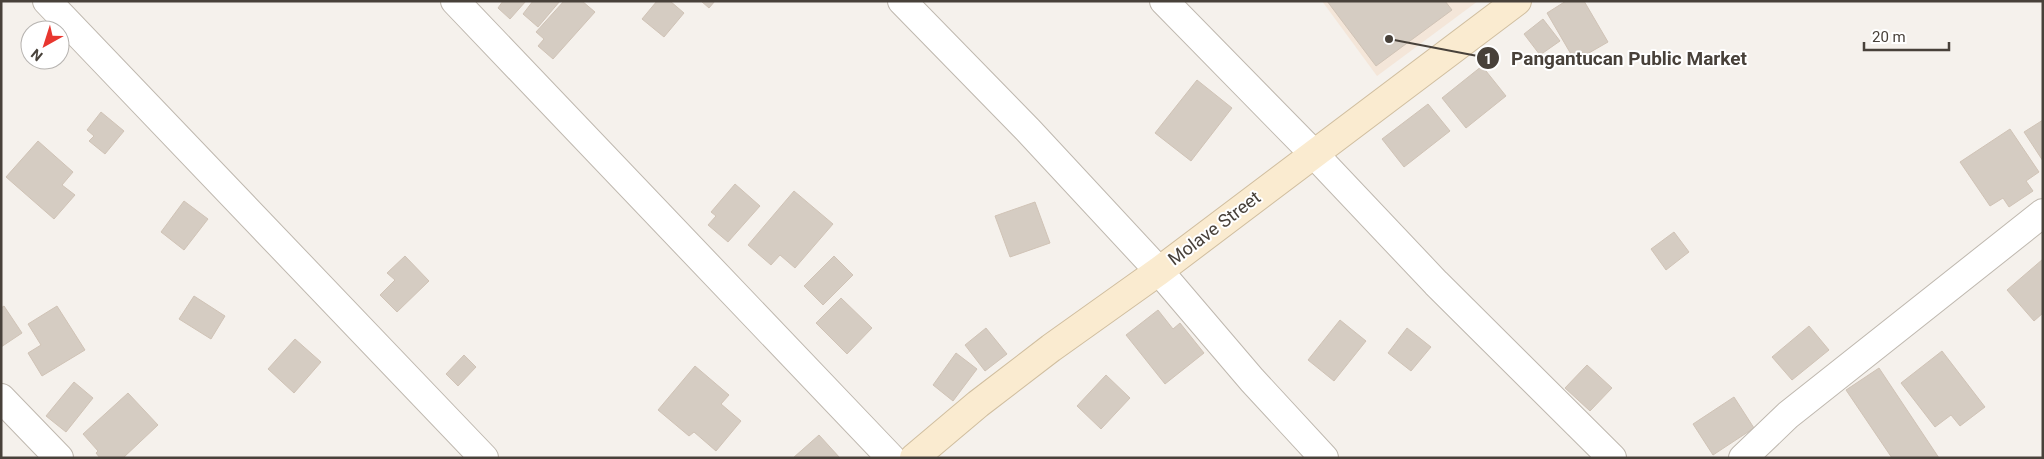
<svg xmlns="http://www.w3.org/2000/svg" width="2044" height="459" viewBox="0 0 2044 459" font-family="Roboto,sans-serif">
	<rect width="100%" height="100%" fill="#f5f1ec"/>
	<path fill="#f4e6d9" d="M1322 1H1478L1377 76Z"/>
	<g fill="#d5ccc2" stroke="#d0c3b6">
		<path d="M503 1H526L510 19 498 8Z"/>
		<path d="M533 1H560L538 27 523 14Z"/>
		<path d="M564 1H582L595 12 553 59 538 46 544 39 536 32Z"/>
		<path d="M657 1H670L684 13 664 37 642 19Z"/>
		<path d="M701 1H715L709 8Z"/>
		<path d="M1327 1H1445L1452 10 1376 66Z"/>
		<path d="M1566 1H1584L1608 42 1575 61 1547 13Z"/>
		<path d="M1543 19 1560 41 1540 55 1524 34Z"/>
		<path d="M1482 66 1506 96 1466 128 1442 98Z"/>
		<path d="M1197 80 1232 108 1191 161 1155 133Z"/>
		<path d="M1428 104 1450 131 1404 167 1382 139Z"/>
		<path d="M101 112 124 131 105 154 89 141 94 136 87 130Z"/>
		<path d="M2043 120V161L2024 132Z"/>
		<path d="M2010 129 2039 172 2026 181 2033 191 2009 207 2003 198 1990 206 1960 162Z"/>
		<path d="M38 141 73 172 62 185 75 195 54 219 6 177Z"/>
		<path d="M735 184 760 206 728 242 708 225 716 216 711 212Z"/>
		<path d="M794 191 833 224 795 268 780 255 771 265 748 245Z"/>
		<path d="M184 201 208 219 184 250 161 232Z"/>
		<path d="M1035 202 1050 243 1010 257 995 216Z"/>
		<path d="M1674 232 1689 252 1666 270 1651 249Z"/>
		<path d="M405 256 429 281 397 312 380 295 395 280 387 273Z"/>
		<path d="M834 256 853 275 823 305 804 286Z"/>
		<path d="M2043 259V313L2034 321 2007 290Z"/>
		<path d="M194 296 225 316 211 339 179 319Z"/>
		<path d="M841 298 872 328 847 354 816 323Z"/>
		<path d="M4 306 22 333 1 347V308Z"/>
		<path d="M57 306 85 350 42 376 28 353 41 345 28 324Z"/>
		<path d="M1158 310 1173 329 1180 323 1204 353 1165 384 1126 335Z"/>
		<path d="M1340 320 1366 341 1334 381 1308 360Z"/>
		<path d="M1809 326 1829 350 1792 380 1772 357Z"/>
		<path d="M986 328 1007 354 985 371 965 345Z"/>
		<path d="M1407 328 1431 347 1411 371 1388 353Z"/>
		<path d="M295 339 321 362 294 393 268 369Z"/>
		<path d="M1942 351 1985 407 1960 426 1951 415 1935 427 1901 383Z"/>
		<path d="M956 353 977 369 953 401 933 385Z"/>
		<path d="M464 355 476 367 458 386 446 374Z"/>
		<path d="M1587 365 1612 388 1590 411 1565 388Z"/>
		<path d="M695 366 729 395 721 404 741 421 716 451 694 432 689 436 658 410Z"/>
		<path d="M1879 368 1939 458H1892L1846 390Z"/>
		<path d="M1106 375 1130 398 1101 429 1077 406Z"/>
		<path d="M74 382 93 398 66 432 46 416Z"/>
		<path d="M128 393 158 425 123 458H100L96 453 98 451 83 434Z"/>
		<path d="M1734 397 1754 428 1713 455 1693 424Z"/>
		<path d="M819 435 840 458H793Z"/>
	</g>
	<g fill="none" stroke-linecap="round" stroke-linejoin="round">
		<defs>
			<g id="street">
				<path d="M47 1 484 458"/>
				<path d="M455 1 891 458"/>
				<path d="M902 1 1028 130 1159 271 1252 380 1324 458"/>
				<path d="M1164 1 1313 153 1436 283 1612 458"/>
				<path d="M1 398 59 458"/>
				<path d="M1743 458 1788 415 2043 213"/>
			</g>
			<path id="secondary" d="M914 458 978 404 1051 348 1159 271 1517 1"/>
		</defs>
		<use href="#street" stroke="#bfb8af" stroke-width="30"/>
		<use href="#secondary" stroke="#d0be9f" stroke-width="30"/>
		<use href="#street" stroke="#fff" stroke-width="28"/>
		<use href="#secondary" stroke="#faebd0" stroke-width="28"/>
	</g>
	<g text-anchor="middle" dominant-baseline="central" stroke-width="4" stroke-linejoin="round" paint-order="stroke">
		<g font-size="18" fill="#48413a" stroke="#fff">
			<text transform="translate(1214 228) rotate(-37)">Molave Street</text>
		</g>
	</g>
	<path fill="none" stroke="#48413a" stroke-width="2" d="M1389 39L1488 58"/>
	<g fill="#48413a" stroke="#fff" stroke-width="2">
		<circle cx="1389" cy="39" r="5"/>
		<circle cx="1488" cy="58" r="12"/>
	</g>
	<g font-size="15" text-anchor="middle" font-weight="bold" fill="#fff">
		<text x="1488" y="64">1</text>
	</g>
	<g font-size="19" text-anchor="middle" font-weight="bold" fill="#48413a" stroke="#fff" stroke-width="4" stroke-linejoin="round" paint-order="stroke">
		<text x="1629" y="65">Pangantucan Public Market</text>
	</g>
	<rect width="2044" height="459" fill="none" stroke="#48413a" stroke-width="5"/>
	<g transform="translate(45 45) rotate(219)"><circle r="24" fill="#ffffff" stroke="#b6b3b0"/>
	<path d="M0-4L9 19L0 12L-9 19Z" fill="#e8362f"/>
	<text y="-8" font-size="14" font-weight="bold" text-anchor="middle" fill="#48413a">N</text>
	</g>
	<path d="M1864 42v8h85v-8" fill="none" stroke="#48413a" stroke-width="2.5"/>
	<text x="1872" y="42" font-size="15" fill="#48413a" stroke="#ffffff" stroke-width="4" paint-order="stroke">20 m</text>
</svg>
